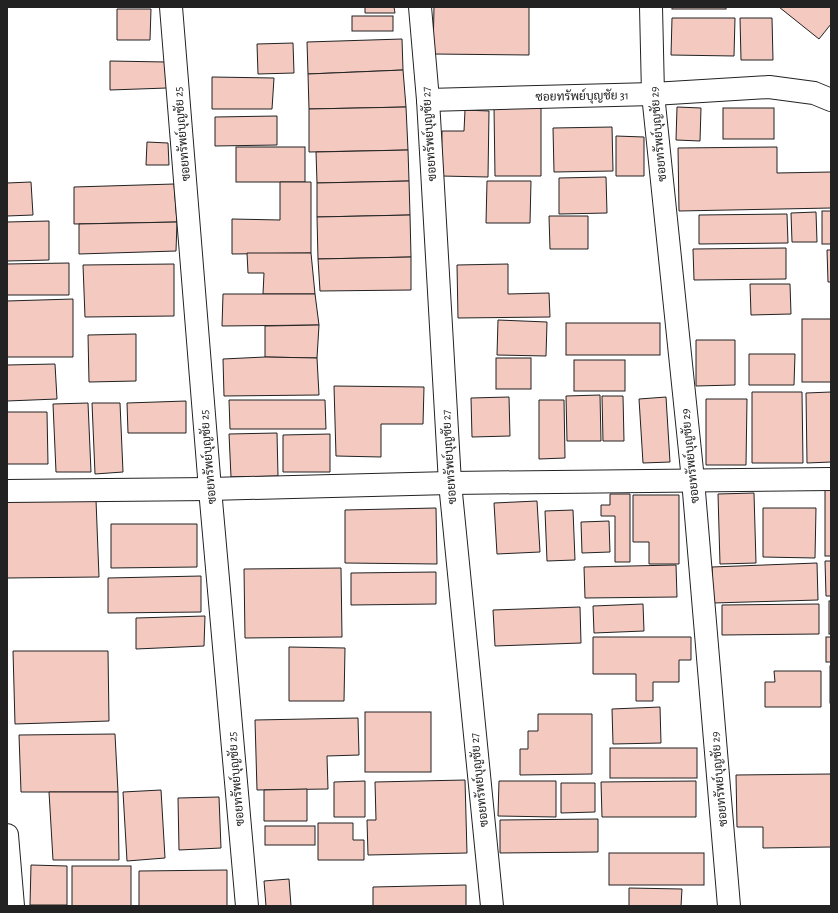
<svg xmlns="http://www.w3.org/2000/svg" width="838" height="913" viewBox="0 0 838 913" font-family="'Alegreya Sans',Sarabun,sans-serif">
	<rect width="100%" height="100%" fill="#fff"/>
	<g fill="#f3c9c0" stroke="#222">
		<path d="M365 7H394L395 13H365Z"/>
		<path d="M434 7H529V55L433 54Z"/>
		<rect x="672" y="7" width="54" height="2"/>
		<path d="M779 7H831V24L819 39Z"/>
		<path d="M117 9H151L150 40H117Z"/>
		<rect x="352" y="16" width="41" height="15"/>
		<path d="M672 18H735L734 56 671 55Z"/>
		<path d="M740 18H772L773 60H741Z"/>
		<path d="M402 39 403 70 308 74 307 42Z"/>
		<path d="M293 43 294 73 258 74 257 44Z"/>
		<path d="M110 61 166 62 167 88 110 90Z"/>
		<path d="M403 70 406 107 309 109 308 74Z"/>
		<path d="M212 77 274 78 272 109H212Z"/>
		<path d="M406 107 408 150 309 152V109Z"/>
		<path d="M677 107 701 108 700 141 676 140Z"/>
		<path d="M494 108H541V176H495Z"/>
		<rect x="723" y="108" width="51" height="31"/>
		<path d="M465 110 489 111 488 177 441 176 442 131H464Z"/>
		<path d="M277 116V145L215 146V117Z"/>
		<path d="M612 127 613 171 554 172 553 128Z"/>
		<path d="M616 136 644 137V176H616Z"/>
		<path d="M147 142 168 143 169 165H146Z"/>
		<rect x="236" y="147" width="69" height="35"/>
		<path d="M777 147V173L831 172V208L679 211 678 148Z"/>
		<path d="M408 150 409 181 317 183 316 152Z"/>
		<path d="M606 177 607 213 559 214V178Z"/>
		<path d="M409 181 410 215 317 217V183Z"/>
		<path d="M487 181H531L530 223H486Z"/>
		<path d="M31 182 33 215 7 216V183Z"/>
		<path d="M280 182H311V253L232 254V219L280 220Z"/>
		<path d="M174 184 177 222 74 224V187Z"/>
		<rect x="822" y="211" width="9" height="33"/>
		<path d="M816 212 817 242H792L791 213Z"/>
		<path d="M787 214 788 243 699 244V215Z"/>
		<path d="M410 215 411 257 318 259 317 217Z"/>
		<path d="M549 216H588V249H550Z"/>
		<path d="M49 221V260L7 261V222Z"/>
		<path d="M177 222 176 251 79 254V224Z"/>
		<path d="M786 248V279L694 280 693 249Z"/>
		<path d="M827 250H831V282H828Z"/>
		<path d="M247 253H311L315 294H263L264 273H248Z"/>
		<path d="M411 257V290L320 291 318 259Z"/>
		<path d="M69 263V295H7V264Z"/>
		<path d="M174 264V316L85 317 83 265Z"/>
		<path d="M508 264V294L549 293 550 317 458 318 457 265Z"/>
		<path d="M750 284H790L791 314 751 315Z"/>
		<path d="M223 294H315L319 325 222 326Z"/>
		<path d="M73 299V357H7V301Z"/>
		<rect x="802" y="319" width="29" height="63"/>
		<path d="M498 320 547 322 546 356 497 355Z"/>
		<rect x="566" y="323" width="94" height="32"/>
		<path d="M319 325 317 358 265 357V326Z"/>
		<path d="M136 334V381L89 382 88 335Z"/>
		<path d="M696 340H735V385L696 386Z"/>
		<path d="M749 354H795L794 385H749Z"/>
		<path d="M265 357 317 358 319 395 224 396 223 359Z"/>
		<rect x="496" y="358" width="35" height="31"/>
		<rect x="574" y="360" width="51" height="31"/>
		<path d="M55 364 57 399 7 401V365Z"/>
		<path d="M334 386 424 387 423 424H381V457L336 456Z"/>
		<path d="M752 392H802L803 463H752Z"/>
		<path d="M831 392V462L807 463 806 393Z"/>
		<path d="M600 395 601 441H567L566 396Z"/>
		<path d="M602 396H623L624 441H603Z"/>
		<path d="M509 397 510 436 472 437 471 398Z"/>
		<path d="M666 397 670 462 643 463 639 399Z"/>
		<path d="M706 399H747L746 465H706Z"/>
		<path d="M229 400H325L326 429H230Z"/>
		<path d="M539 400H564L565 458 539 459Z"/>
		<path d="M186 401V433H128L127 403Z"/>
		<path d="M88 403 91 472H56L53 404Z"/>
		<path d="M92 403H120L123 472 95 474Z"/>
		<path d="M7 412H47L48 464H7Z"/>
		<path d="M277 433 278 476 231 477 229 434Z"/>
		<path d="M330 434V472H283V435Z"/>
		<rect x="825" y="490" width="6" height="66"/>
		<path d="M754 493 756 563 720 564 718 494Z"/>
		<path d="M610 494H630V562H615V516H601V505H610Z"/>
		<path d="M633 495H679V564H649V542H633Z"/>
		<path d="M96 500 99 577 7 578V501Z"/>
		<path d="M537 501 540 552 497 554 494 503Z"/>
		<path d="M436 508 437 564 345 563V510Z"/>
		<path d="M763 508H816L815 558 763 557Z"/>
		<path d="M573 510 575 560 547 561 545 511Z"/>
		<path d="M609 521 610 552 582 553 581 522Z"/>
		<path d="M111 524H197V567L111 568Z"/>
		<path d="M825 561H831V596H826Z"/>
		<path d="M817 563 818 600 713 603 712 567Z"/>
		<path d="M676 565 677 597 585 598 584 567Z"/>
		<path d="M341 568 342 637 245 638 244 569Z"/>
		<path d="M436 572V604L351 605V573Z"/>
		<path d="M201 576V612L108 613V578Z"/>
		<rect x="829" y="601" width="2" height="33"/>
		<path d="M643 604 644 631 594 633 593 606Z"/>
		<path d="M819 604V634L722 635V605Z"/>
		<path d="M580 607 581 643 495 646 493 610Z"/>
		<path d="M205 616 204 646 136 649V618Z"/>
		<path d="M593 637H691V660H679V682H653V701H636V674H593Z"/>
		<rect x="826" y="637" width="5" height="25"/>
		<path d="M289 647 345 648 344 701H289Z"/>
		<path d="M13 651H108L109 721 15 724Z"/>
		<rect x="830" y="666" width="1" height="37"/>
		<path d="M774 671H821V707H765V682H775Z"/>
		<path d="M660 707 661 743 613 744 612 709Z"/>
		<rect x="365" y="712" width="66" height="60"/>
		<path d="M538 714H592V774L520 775V749H528V731H538Z"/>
		<path d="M358 718 359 755 327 756 328 789 257 790 255 720Z"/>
		<path d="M115 734 118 792H21L19 735Z"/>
		<rect x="610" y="748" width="87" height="30"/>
		<path d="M831 774V847L763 848V827H737L736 775Z"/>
		<path d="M465 780 467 853 368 855 367 820H376L375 782Z"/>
		<path d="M365 781V817H334V782Z"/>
		<path d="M499 781H556V817L498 816Z"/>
		<path d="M696 781V817H602L601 782Z"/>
		<path d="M561 783H595V812L561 813Z"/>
		<path d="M307 789V821H264V790Z"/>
		<path d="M161 790 165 858 127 861 123 792Z"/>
		<path d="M49 792H118L119 860H53Z"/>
		<path d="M219 797 221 848 179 850 178 798Z"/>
		<path d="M598 819V852L500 853V820Z"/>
		<path d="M318 823H353V840H364V860H318Z"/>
		<rect x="265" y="826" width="50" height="19"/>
		<rect x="609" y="853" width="95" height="32"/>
		<path d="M31 865 67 866V905H30Z"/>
		<rect x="72" y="866" width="59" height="40"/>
		<path d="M227 870V906H139V871Z"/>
		<path d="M289 879 291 906H266L264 881Z"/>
		<path d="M466 885V906H373V887Z"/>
		<path d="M629 888 682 889 681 906H629Z"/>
	</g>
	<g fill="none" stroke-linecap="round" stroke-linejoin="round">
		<defs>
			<g id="minor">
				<path d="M171 7 210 489 247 906"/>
				<path d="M420 7 428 100 450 483 492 906"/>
				<path d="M651 7 653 94 693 480 729 906"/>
				<path d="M428 100 653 94 769 87 814 93 831 100"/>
				<path d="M7 491 210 489 450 483 831 479"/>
				<path d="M7 835 13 906"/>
			</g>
		</defs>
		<use href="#minor" stroke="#222" stroke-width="24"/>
		<use href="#minor" stroke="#fff" stroke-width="22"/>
	</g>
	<g text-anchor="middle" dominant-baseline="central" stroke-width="3" stroke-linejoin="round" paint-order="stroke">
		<g font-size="12" fill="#222" stroke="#fff">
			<text transform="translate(582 96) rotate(-1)">ซอยทรัพย์บุญชัย 31</text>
			<text transform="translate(182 134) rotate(-95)">ซอยทรัพย์บุญชัย 25</text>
			<text transform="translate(429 134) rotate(-94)">ซอยทรัพย์บุญชัย 27</text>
			<text transform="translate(658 134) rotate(-95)">ซอยทรัพย์บุญชัย 29</text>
			<text transform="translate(690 456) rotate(-96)">ซอยทรัพย์บุญชัย 29</text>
			<text transform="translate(208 457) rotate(-95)">ซอยทรัพย์บุญชัย 25</text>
			<text transform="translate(449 457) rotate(-94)">ซอยทรัพย์บุญชัย 27</text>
			<text transform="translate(236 779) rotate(-95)">ซอยทรัพย์บุญชัย 25</text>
			<text transform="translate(719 779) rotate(-95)">ซอยทรัพย์บุญชัย 29</text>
			<text transform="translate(479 780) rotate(-96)">ซอยทรัพย์บุญชัย 27</text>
		</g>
	</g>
	<rect width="838" height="913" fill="none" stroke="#222222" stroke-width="16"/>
</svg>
